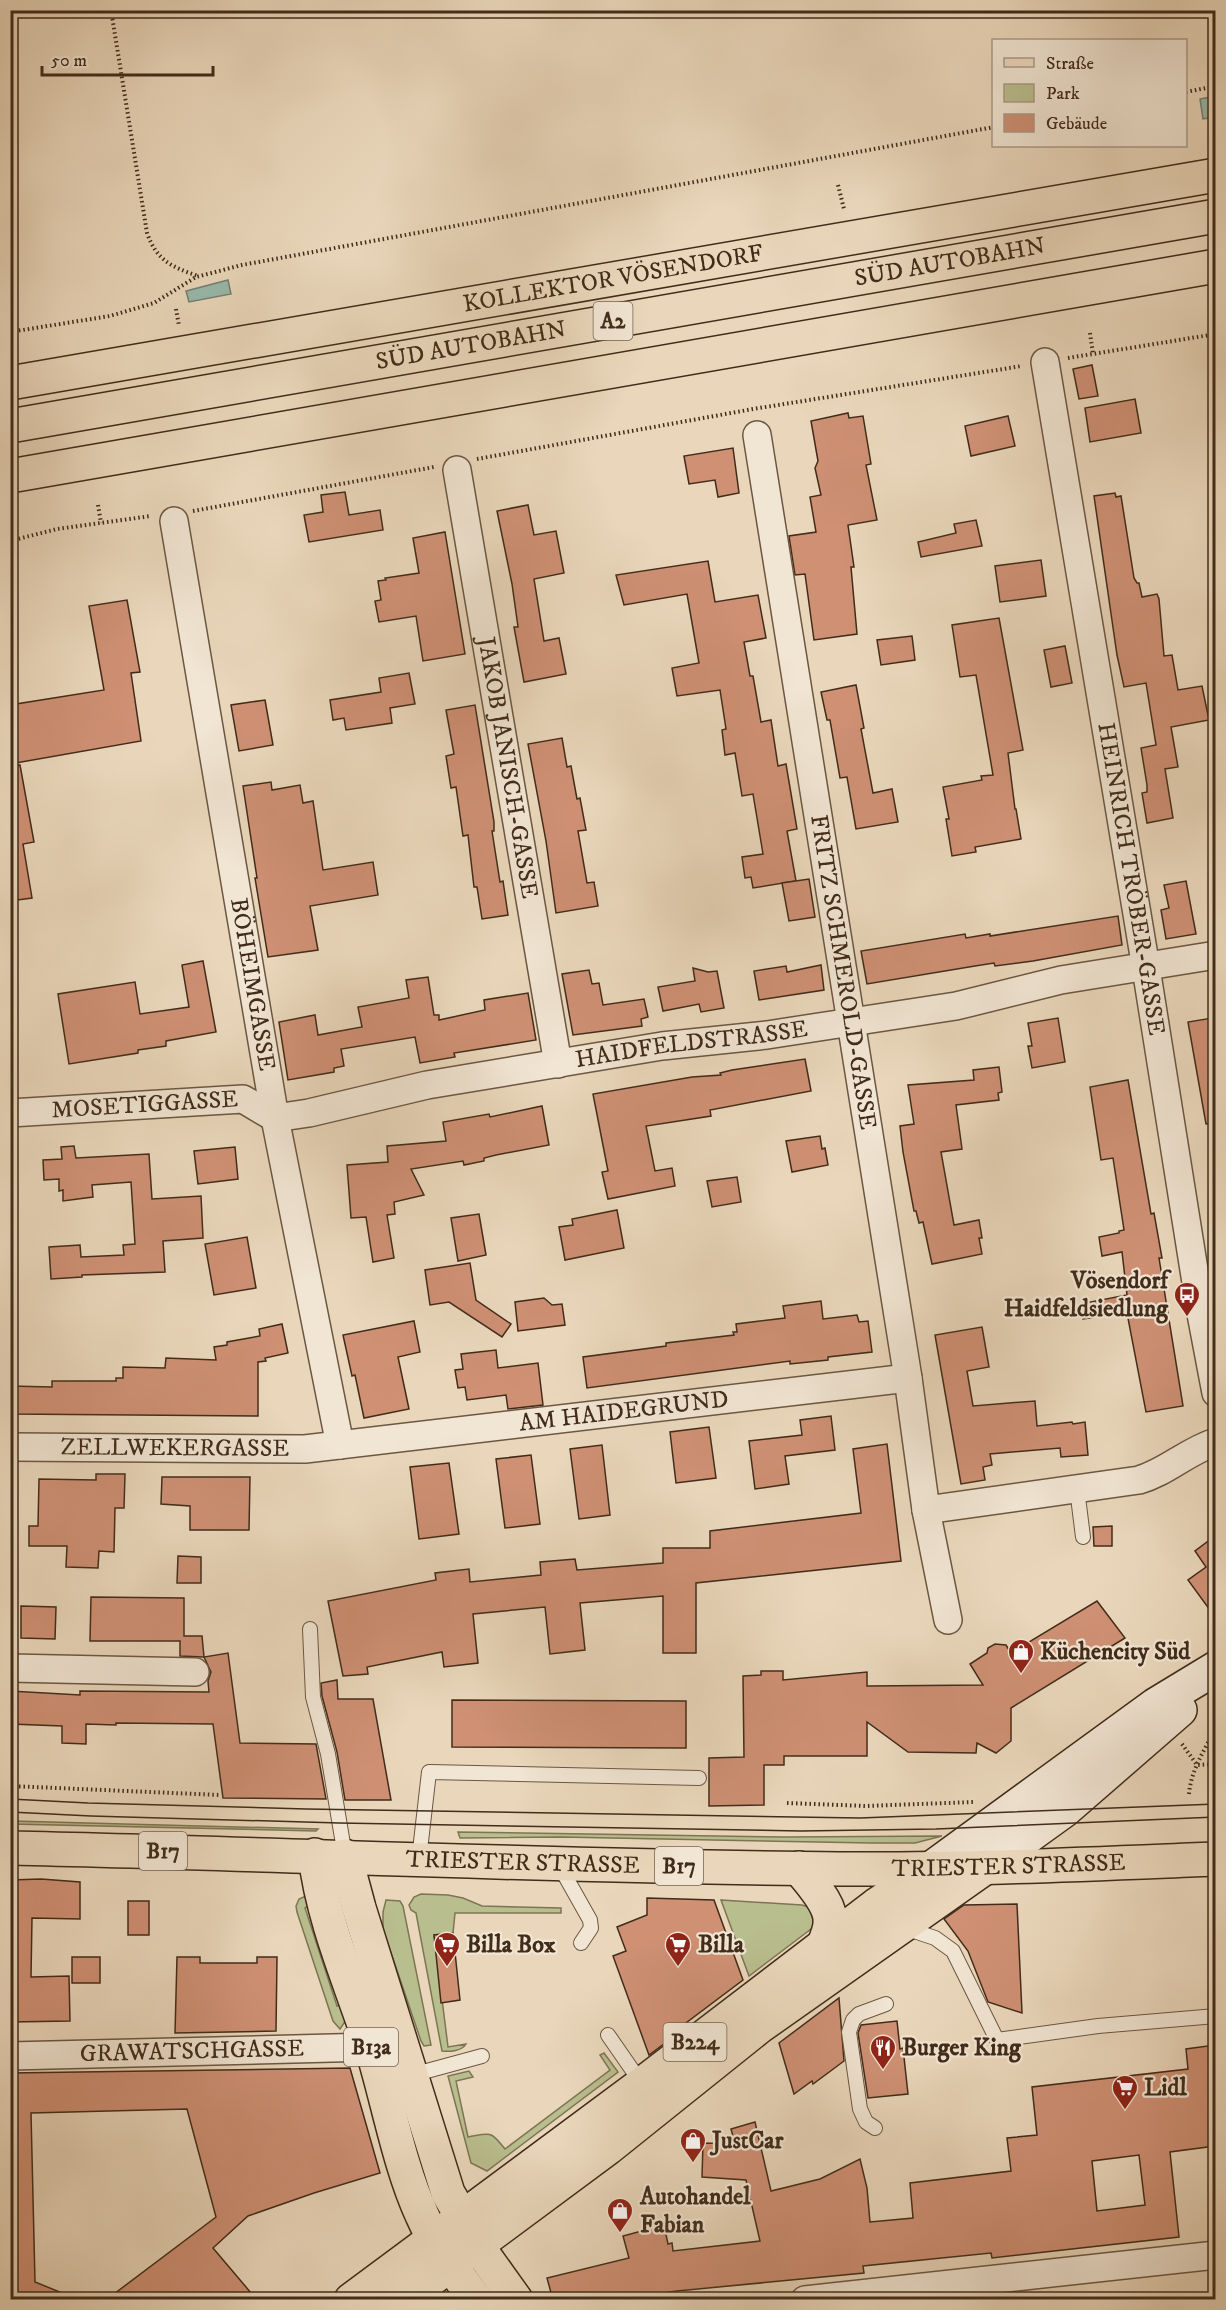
<svg xmlns="http://www.w3.org/2000/svg" width="1226" height="2310" viewBox="0 0 1226 2310" font-family="'IM FELL DW Pica',serif">
	<rect width="100%" height="100%" fill="#ead7bb"/>
	<filter id="stains"><feTurbulence type="fractalNoise" baseFrequency=".00333" numOctaves="4"/><feColorMatrix values="0 0 0 0 .2 0 0 0 0 .09 0 0 0 0 .02 0 0 0 .5 -.17"/></filter>
	<radialGradient id="worn" r=".72"><stop offset=".6" stop-color="#630" stop-opacity="0"/><stop offset="1" stop-color="#630" stop-opacity=".3"/></radialGradient>
	<g fill="#b9be8e" stroke="#7d7554" stroke-width="1.5">
		<path d="M11 1821 318 1829 316 1831 11 1824Z"/>
		<path d="M458 1832 786 1837 942 1836 915 1843H871L561 1837 460 1838Z"/>
		<path d="M421 1894 448 1895 463 1898 482 1906 561 1908V1913H455L453 1933 434 1935 448 2047 466 2044C462 2051 450 2052 442 2051L416 1913 411 1910 409 1905 414 1897Z"/>
		<path d="M308 1895 309 1906 305 1908 337 2006 343 2004 346 2020 340 2029 333 2021 297 1912 296 1906 299 1899Z"/>
		<path d="M386 1900 400 1901 403 1906 431 2045 424 2046 421 2041 383 1929V1912Z"/>
		<path d="M721 1900 802 1905 809 1907 815 1926 749 1976Z"/>
		<path d="M604 2053 618 2072 487 2171 471 2163 448 2076 469 2071 473 2077 456 2081 468 2137C491 2133 490 2130 505 2149L610 2070 600 2055Z"/>
	</g>
	<g fill="#98baac" stroke="#758172" stroke-width="1.5">
		<path d="M1215 96V117L1203 119 1200 99Z"/>
		<path d="M228 280 231 294 189 302 186 291Z"/>
	</g>
	<g fill="#cf9074" stroke="#412c1a" stroke-width="1.5" fill-rule="evenodd">
		<path d="M1092 365 1098 396 1079 399 1073 369Z"/>
		<path d="M1135 399 1141 433 1090 442 1085 408Z"/>
		<path d="M848 413 849 418 863 416 871 464 866 465 877 520 848 525 854 567H851L857 634 814 640 805 574 795 575 789 536 816 532 810 497 821 495 815 468 818 461 811 421Z"/>
		<path d="M1008 416 1015 446 971 456 965 426Z"/>
		<path d="M733 448 739 493 718 497 715 480 689 484 684 456Z"/>
		<path d="M345 492 349 515 380 510 383 530 309 542 304 515 323 512 321 495Z"/>
		<path d="M1115 493 1116 497 1121 496 1134 578 1137 583H1139L1142 597 1157 594 1159 599 1164 656 1172 655 1178 690 1202 686 1209 720 1171 727 1178 767 1165 769 1173 818 1147 823 1142 793 1147 792V785L1141 748 1156 745 1146 683 1124 687 1117 655 1094 496Z"/>
		<path d="M528 505 534 535 556 531 564 573 534 579 544 641 559 638 566 674 524 682 514 627H518L512 584 497 511Z"/>
		<path d="M976 520 982 546 921 557 918 542 956 533 954 524Z"/>
		<path d="M445 532 465 654 423 661 416 616 379 622 375 601 381 600 378 581 386 580 385 578 419 573 413 538Z"/>
		<path d="M1041 560 1046 596 1000 602 995 566Z"/>
		<path d="M708 561 715 602 758 595 766 638 744 642 750 676H753L761 722 771 720 778 766 786 764 797 829 787 831 796 881 753 888 751 877 745 878 742 857 763 854 753 794 742 796 735 753 725 755 722 730 726 729 720 690 677 696 672 668 699 663 687 594 624 605 616 575Z"/>
		<path d="M127 600 140 672 131 673 141 741 10 764V705L104 690 89 606Z"/>
		<path d="M999 618 1023 750 1008 753 1015 809H1016L1021 839 975 847 976 852 952 856 946 819H949L943 787 982 780 981 776 993 775 976 675 960 677 952 625Z"/>
		<path d="M912 636 915 660 881 665 877 640Z"/>
		<path d="M1065 646 1072 683 1051 687 1044 650Z"/>
		<path d="M409 673 415 704 390 708 392 723 346 730 344 718 333 720 330 700 381 692 379 678Z"/>
		<path d="M856 685 864 728 861 729 873 793 892 789 898 822 856 829 847 777 840 778 830 720H827L821 692Z"/>
		<path d="M265 700 273 745 239 751 231 705Z"/>
		<path d="M475 705 494 822V831H492L500 882 503 881 508 915 482 919 477 887H474L468 835 463 836 456 787 451 788 446 756 454 754 446 710Z"/>
		<path d="M562 738 567 767 571 766 577 799 580 798 586 830 578 831 587 883 594 882 598 906 556 913 546 841 528 744Z"/>
		<path d="M10 765H20L34 842 23 844 32 898 10 901Z"/>
		<path d="M271 782 272 790 300 785 303 803 313 801 323 870 373 862 378 895 310 906 318 950 268 957 255 878H257L243 786Z"/>
		<path d="M809 879 815 917 789 921 782 883Z"/>
		<path d="M1186 881 1196 934 1166 939 1161 910 1169 908 1164 885Z"/>
		<path d="M1118 916 1122 945 1033 961 995 966 994 963 975 966 867 984 861 951 965 934 966 938 990 934V936Z"/>
		<path d="M203 961 216 1032 166 1041V1046L138 1050V1053L69 1064 58 994 135 982 140 1014 189 1007 182 965Z"/>
		<path d="M821 965 824 990 759 1000 754 971 786 966 787 972Z"/>
		<path d="M693 968 708 972 717 971 724 1008 701 1012 699 1004 663 1011 658 987 695 981Z"/>
		<path d="M589 970 592 984 599 983 603 1005 644 999 648 1017 641 1019 642 1026 573 1035 562 974Z"/>
		<path d="M428 977 434 1015H439V1020L485 1010 484 1000 528 993 536 1040 454 1053 455 1057 420 1063 415 1037 341 1049 344 1066 334 1068V1072L288 1080 279 1022 315 1015 318 1035 362 1027 358 1007 409 998 406 980Z"/>
		<path d="M1058 1018 1065 1062 1032 1068 1028 1046H1032L1028 1023Z"/>
		<path d="M1212 1018 1215 1041V1123L1206 1124 1188 1022Z"/>
		<path d="M805 1059 811 1091 710 1110 711 1116 646 1126 655 1171 672 1168 675 1186 608 1199 602 1172 608 1171 593 1094 692 1077 721 1075 720 1073 732 1070Z"/>
		<path d="M999 1067 1002 1092 998 1093 999 1100 956 1105 962 1149 941 1152 954 1225 979 1220 982 1238H979L982 1254 932 1264 923 1222 919 1223 916 1211H914L903 1152 900 1126 914 1124 908 1085 974 1080 973 1070Z"/>
		<path d="M1128 1080 1151 1214 1154 1213 1162 1258H1159L1183 1406 1146 1412 1127 1313 1083 1319 1080 1304 1127 1295 1122 1252 1102 1256 1099 1237 1119 1233V1231L1124 1230 1113 1158 1101 1160 1090 1087Z"/>
		<path d="M542 1106 549 1145 496 1155 484 1158V1161L464 1165 463 1161 411 1169 424 1195 394 1202 395 1214 387 1215 394 1258 373 1262 366 1217 351 1218 347 1165 388 1162 387 1146 446 1141 443 1122 489 1114 490 1117Z"/>
		<path d="M820 1136 822 1149 825 1148 828 1165 792 1172 786 1141Z"/>
		<path d="M74 1146 76 1158 149 1154 152 1199 201 1196 203 1238 163 1241 165 1272 82 1275V1277L51 1279 49 1247 80 1245 81 1257 124 1255 123 1245 135 1244 131 1182 92 1185 93 1197 63 1201V1190L59 1191V1179L44 1180 43 1160 62 1159 61 1147Z"/>
		<path d="M235 1147 238 1179 198 1184 194 1151Z"/>
		<path d="M737 1177 741 1202 712 1207 707 1181Z"/>
		<path d="M617 1210 624 1248 565 1260 559 1227 573 1225 572 1219Z"/>
		<path d="M479 1214 486 1255 458 1261 451 1218Z"/>
		<path d="M247 1237 256 1288 214 1295 205 1244Z"/>
		<path d="M470 1263 476 1300 511 1324 502 1337 449 1302 430 1305 425 1270Z"/>
		<path d="M544 1298 552 1305 562 1304 565 1325 518 1331 515 1302Z"/>
		<path d="M821 1301 823 1319 857 1315 859 1322 868 1321 872 1352 828 1357V1360L790 1364V1361L587 1388 583 1357 666 1346V1343L734 1335 733 1332H737L736 1324 785 1318 783 1306Z"/>
		<path d="M414 1321 420 1352 398 1357 409 1409 364 1418 355 1375 352 1376 343 1335Z"/>
		<path d="M282 1324 288 1353 265 1358 266 1361 258 1362V1416L10 1414V1386L52 1387V1381H116V1378H123V1367L165 1368 166 1358 216 1360 214 1347 227 1345V1342L260 1336 259 1329Z"/>
		<path d="M982 1327 989 1367 967 1371 973 1406 1035 1401 1037 1426 1072 1422 1073 1424 1085 1422 1088 1455 1061 1457 1060 1448 990 1454 992 1465 983 1467 985 1480 961 1484 935 1335Z"/>
		<path d="M496 1350 498 1368 538 1363 543 1405 508 1409 506 1395 467 1400 465 1387 458 1388 455 1370 463 1369 461 1354Z"/>
		<path d="M831 1416 835 1450 785 1456 789 1484 755 1489 749 1441 802 1435 800 1420Z"/>
		<path d="M709 1427 716 1478 676 1483 670 1432Z"/>
		<path d="M887 1444 901 1561 696 1583V1653H663V1596L580 1603 585 1650 550 1654 545 1607 473 1614 478 1663 444 1667 442 1652 367 1667 368 1674 343 1676 328 1601 436 1580 435 1573 469 1569 470 1582 541 1575 540 1562 575 1559 577 1570 663 1563V1548H710V1531L861 1513 853 1449Z"/>
		<path d="M602 1445 610 1515 579 1519 570 1449Z"/>
		<path d="M531 1455 540 1524 505 1528 496 1459Z"/>
		<path d="M449 1463 459 1534 419 1539 410 1467Z"/>
		<path d="M96 1474H125L124 1508H115L114 1552 99 1551 98 1568 66 1567 67 1546H29V1526H38L39 1479 96 1480Z"/>
		<path d="M162 1477H250L249 1530H190V1506L161 1504Z"/>
		<path d="M1112 1526V1546H1094L1093 1527Z"/>
		<path d="M1215 1536V1617L1188 1580 1206 1567 1195 1551Z"/>
		<path d="M178 1556 201 1557V1583H177Z"/>
		<path d="M91 1597 184 1598V1636H202L204 1657 180 1656V1641H90Z"/>
		<path d="M1097 1601 1125 1638 1011 1708V1741L996 1753 977 1743 976 1753 908 1752 867 1722V1756H784V1765H764V1805L709 1806V1758L744 1757 743 1676 761 1675V1671H783V1680L867 1672V1686L983 1685 970 1664 987 1653 988 1648 995 1644 1006 1645 1011 1653Z"/>
		<path d="M21 1606 56 1607 55 1639 21 1638Z"/>
		<path d="M228 1653 240 1743 316 1744 326 1799 223 1798 213 1724 116 1723V1725L86 1724V1744L62 1743V1726L10 1724V1691L80 1695V1691L209 1692 208 1681 211 1672 204 1657Z"/>
		<path d="M337 1680 338 1699H373L391 1800H345L337 1752 322 1696 321 1683Z"/>
		<path d="M452 1700 686 1701V1748L452 1747Z"/>
		<path d="M41 1879 80 1882V1919L32 1918 31 1977 69 1976 70 2021 10 2022V1880Z"/>
		<path d="M647 1898 714 1900 743 1980 682 2026 684 2029 649 2055 613 1956 626 1951 617 1927 647 1915Z"/>
		<rect x="128" y="1901" width="21" height="34"/>
		<path d="M1017 1904 1022 2013 988 2002 968 1951 944 1919 964 1905Z"/>
		<path d="M453 1933 460 2000 441 2003 434 1935Z"/>
		<rect x="72" y="1957" width="28" height="26"/>
		<path d="M177 1957H200V1963H257V1957H277L276 2031 175 2033Z"/>
		<path d="M839 1998 844 2061 813 2084 812 2081 794 2094 779 2043Z"/>
		<path d="M897 2021 900 2049 903 2048 908 2094 868 2098 858 2033 861 2025Z"/>
		<path d="M1215 2045V2146L1170 2152 1179 2237 992 2258 991 2253 863 2266 864 2273 677 2291 614 2300H553L547 2278 629 2258 623 2236 664 2225 668 2244 672 2243 673 2251 760 2241 746 2180 702 2177 703 2143 735 2144 731 2129 755 2122 771 2191 820 2179 860 2159 867 2188 870 2222 913 2218 910 2183 1011 2171 1007 2138 1037 2135 1032 2087 1188 2069 1186 2049ZM1139 2155 1145 2205 1097 2211 1092 2161Z"/>
		<path d="M350 2068 380 2173 314 2193 248 2216 213 2248 257 2300H106L216 2217 187 2109 31 2113 35 2282 77 2299 10 2300V2073Z"/>
	</g>
	<g fill="none" stroke-linecap="round" stroke-linejoin="round">
		<defs>
			<g id="lane">
				<path d="M1077 1489 1083 1537"/>
				<path d="M310 1629 313 1697 328 1754 345 1856"/>
				<path d="M419 1859 429 1772 699 1778"/>
				<path d="M559 1865 590 1920 591 1928 581 1943"/>
				<path d="M905 1928 935 1938 953 1951 997 2040 1098 2026 1216 2016"/>
				<path d="M608 2035 642 2084"/>
				<path d="M412 2075 482 2056"/>
				<path d="M875 2128 866 2122 860 2109 849 2032 853 2020 859 2014 886 2004"/>
			</g>
			<g id="street">
				<path id="s1" d="M1045 362 1146 968 1201 1314 1216 1393"/>
				<path id="s2" d="M757 435 908 1378 926 1510 948 1620"/>
				<path id="s3" d="M457 470 558 1064"/>
				<path id="s4" d="M174 521 275 1118 340 1445"/>
				<path id="s5" d="M10 1113 243 1099 275 1118 309 1113 427 1085 662 1046 767 1035 956 1006 1061 980 1216 955"/>
				<path id="s6" d="M10 1447 305 1449 908 1378"/>
				<path d="M926 1510 1139 1480C1167 1472 1187 1451 1216 1442"/>
				<path d="M10 1668 195 1672"/>
				<path id="s7" d="M10 2056 372 2047"/>
				<path d="M805 2300 1216 2255"/>
			</g>
			<g id="secondary">
				<path d="M986 1867 1065 1810 1180 1710"/>
				<path d="M930 1869 1155 1705 1216 1668"/>
			</g>
			<g id="primary">
				<path id="s8" d="M10 1848C287 1854 563 1867 840 1869 965 1870 1090 1864 1216 1859"/>
				<path d="M315 1855C322 1917 349 1980 369 2039 387 2095 398 2163 422 2215 435 2245 456 2273 476 2300"/>
				<path d="M345 1856 359 1908 448 2193 486 2258 516 2300"/>
				<path d="M799 1868C810 1883 832 1904 830 1923 830 1929 827 1936 825 1942"/>
				<path d="M351 2300 642 2084 876 1905 930 1869"/>
				<path d="M403 2300 608 2148 759 2027 986 1867"/>
			</g>
			<g id="highway">
				<path id="s9" d="M10 383 1216 175"/>
				<path id="s10" d="M10 426 1216 216"/>
				<path d="M10 476 1216 266"/>
			</g>
		</defs>
		<use href="#lane" stroke="#6b5742" stroke-width="16"/>
		<use href="#street" stroke="#6b5742" stroke-width="30"/>
		<use href="#secondary" stroke="#412c1a" stroke-width="36"/>
		<use href="#primary" stroke="#412c1a" stroke-width="36"/>
		<use href="#highway" stroke="#412c1a" stroke-width="36"/>
		<g stroke="#412c1a" stroke-width="4" stroke-dasharray="1.5 3" stroke-linecap="butt">
			<path d="M111 10 147 233C157 261 172 267 198 276"/>
			<path d="M1186 92 1216 86"/>
			<path d="M838 185 844 209"/>
			<path d="M176 309 179 326"/>
			<path d="M10 332 110 316 154 303 196 277 242 265 994 127"/>
			<path d="M1090 333 1093 354"/>
			<path d="M12 336 14 350"/>
			<path d="M1068 358 1216 334"/>
			<path d="M477 459 753 409 1022 366"/>
			<path d="M98 505 101 523"/>
			<path d="M193 511 434 467"/>
			<path d="M10 541 57 529 151 516"/>
			<path d="M1182 1744 1197 1765 1216 1764"/>
			<path d="M10 1786 220 1795"/>
			<path d="M1189 1794C1191 1770 1205 1749 1216 1728"/>
			<path d="M787 1803 866 1806 974 1802"/>
		</g>
		<use href="#lane" stroke="#f1e5d3" stroke-width="14"/>
		<use href="#street" stroke="#f1e5d3" stroke-width="27"/>
		<use href="#secondary" stroke="#f1e5d3" stroke-width="33"/>
		<use href="#primary" stroke="#ead7bb" stroke-width="33"/>
		<use href="#highway" stroke="#ead7bb" stroke-width="33"/>
		<g stroke="#412c1a" stroke-width="1.5">
			<path d="M10 1799 88 1803 306 1809 860 1818 1216 1804"/>
			<path d="M10 1812 91 1816 339 1823 801 1831 936 1829 1216 1817"/>
		</g>
	</g>
	<defs>
		<symbol id="bus-pin" viewBox="-11 -11 22 30"><path d="M0 17L-7.5 6A9.5 9.5 0 1 1 7.5 6Z" fill="#8f2418" stroke="#f1e5d3"/><path d="M-5-6H5V4H4V6H2V4H-2V6H-4V4H-5ZM-3.5-4V0h7V-4ZM-3.5 1.2v1.5H-2V1.2ZM2 1.2v1.5H3.5V1.2Z" fill="#fff"/></symbol>
		<symbol id="shop-pin" viewBox="-11 -11 22 30"><path d="M0 17L-7.5 6A9.5 9.5 0 1 1 7.5 6Z" fill="#8f2418" stroke="#f1e5d3"/><path d="M-5-2.5h2.3a2.7 3.5 0 0 1 5.4 0H5L5.5 6h-11ZM-1.5-2.5h3a1.5 2.3 0 0 0-3 0Z" fill="#fff"/></symbol>
		<symbol id="supermarket-pin" viewBox="-11 -11 22 30"><path d="M0 17L-7.5 6A9.5 9.5 0 1 1 7.5 6Z" fill="#8f2418" stroke="#f1e5d3"/><path d="M-6-5.5h2.5l.6 2H6L4.5 2H-2.5L-4.4-4H-6ZM-1.5 3.2a1.3 1.3 0 1 0 .1 0ZM3 3.2a1.3 1.3 0 1 0 .1 0Z" fill="#fff"/></symbol>
		<symbol id="restaurant-pin" viewBox="-11 -11 22 30"><path d="M0 17L-7.5 6A9.5 9.5 0 1 1 7.5 6Z" fill="#8f2418" stroke="#f1e5d3"/><path d="M-5-6h1v4h1v-4h1v4h1v-4h1v5L-1.5 .5V6h-2V.5L-5-1ZM5-6V6H3V1.5H1.5Q1.5-4 5-6Z" fill="#fff"/></symbol>
	</defs>
	<g fill-rule="evenodd">
		<use href="#bus-pin" x="1172" y="1280" width="30" height="40"/>
		<use href="#shop-pin" x="1006" y="1637" width="30" height="40"/>
		<use href="#supermarket-pin" x="432" y="1930" width="30" height="40"/>
		<use href="#supermarket-pin" x="663" y="1930" width="30" height="40"/>
		<use href="#restaurant-pin" x="868" y="2033" width="30" height="40"/>
		<use href="#supermarket-pin" x="1110" y="2073" width="30" height="40"/>
		<use href="#shop-pin" x="678" y="2126" width="30" height="40"/>
		<use href="#shop-pin" x="605" y="2196" width="30" height="40"/>
	</g>
	<g text-anchor="middle" dominant-baseline="central" stroke-width="4.5" stroke-linejoin="round" paint-order="stroke">
		<g fill="#f1e5d3" stroke="#766452" stroke-width="1.5">
			<rect x="593.5" y="302" width="39" height="38" rx="4.5"/>
			<rect x="139" y="1832" width="48" height="38" rx="4.5"/>
			<rect x="655" y="1847" width="48" height="38" rx="4.5"/>
			<rect x="663.5" y="2023" width="63" height="38" rx="4.5"/>
			<rect x="344" y="2028" width="54" height="38" rx="4.5"/>
		</g>
		<g font-size="22" font-weight="bold" fill="#412c1a">
			<text x="613" y="321">A2</text>
			<text x="163" y="1851">B17</text>
			<text x="679" y="1866">B17</text>
			<text x="695" y="2042">B224</text>
			<text x="371" y="2047">B13a</text>
		</g>
		<g font-size="24" fill="#412c1a" stroke="#f1e5d3">
			<text stroke="none"><textPath href="#s10" startOffset="954">SÜD AUTOBAHN</textPath></text>
			<text stroke="none"><textPath href="#s9" startOffset="612">KOLLEKTOR VÖSENDORF</textPath></text>
			<text stroke="none"><textPath href="#s10" startOffset="468">SÜD AUTOBAHN</textPath></text>
			<text stroke="none"><textPath href="#s3" startOffset="302">JAKOB JANISCH-GASSE</textPath></text>
			<text stroke="none"><textPath href="#s1" startOffset="524">HEINRICH TRÖBER-GASSE</textPath></text>
			<text stroke="none"><textPath href="#s2" startOffset="544">FRITZ SCHMEROLD-GASSE</textPath></text>
			<text stroke="none"><textPath href="#s4" startOffset="470">BÖHEIMGASSE</textPath></text>
			<text stroke="none"><textPath href="#s5" startOffset="694">HAIDFELDSTRASSE</textPath></text>
			<text stroke="none"><textPath href="#s5" startOffset="135">MOSETIGGASSE</textPath></text>
			<text stroke="none"><textPath href="#s6" startOffset="616">AM HAIDEGRUND</textPath></text>
			<text stroke="none"><textPath href="#s6" startOffset="165">ZELLWEKERGASSE</textPath></text>
			<text stroke="none"><textPath href="#s8" startOffset="513">TRIESTER STRASSE</textPath></text>
			<text stroke="none"><textPath href="#s8" startOffset="999">TRIESTER STRASSE</textPath></text>
			<text stroke="none"><textPath href="#s7" startOffset="182">GRAWATSCHGASSE</textPath></text>
		</g>
		<g font-size="24" font-weight="bold" fill="#412c1a" stroke="#f1e5d3" text-anchor="start">
			<text x="1168" y="1281" text-anchor="end">Vösendorf<tspan x="1168" dy="28">Haidfeldsiedlung</tspan></text>
			<text x="1040" y="1652">Küchencity Süd</text>
			<text x="466" y="1945">Billa Box</text>
			<text x="698" y="1945">Billa</text>
			<text x="902" y="2048">Burger King</text>
			<text x="1144" y="2088">Lidl</text>
			<text x="712" y="2141">JustCar</text>
			<text x="640" y="2197">Autohandel<tspan x="640" dy="28">Fabian</tspan></text>
		</g>
	</g>
	<rect width="1226" height="2310" fill="none" stroke="#ead7bb" stroke-width="36"/>
	<rect x="12" y="12" width="1202" height="2286" fill="none" stroke="#412c1a" stroke-width="3"/>
	<rect x="18" y="18" width="1190" height="2274" fill="none" stroke="#412c1a" stroke-width="1.5"/>
	<rect x="992" y="39" width="195" height="108" fill="#f1e5d3" stroke="#ab9b89" stroke-width="1.5"/>
	<rect x="1004" y="58" width="30" height="9" fill="#ead7bb" stroke="#ab9b89" stroke-width="1.5"/>
	<text x="1046" y="69" font-size="18" fill="#412c1a">Straße</text>
	<rect x="1004" y="84" width="30" height="18" fill="#b9be8e" stroke="#ab9b89" stroke-width="1.5"/>
	<text x="1046" y="99" font-size="18" fill="#412c1a">Park</text>
	<rect x="1004" y="114" width="30" height="18" fill="#cf9074" stroke="#ab9b89" stroke-width="1.5"/>
	<text x="1046" y="129" font-size="18" fill="#412c1a">Gebäude</text>
	<path d="M42 66v9h171v-9" fill="none" stroke="#412c1a" stroke-width="3"/>
	<text x="51" y="66" font-size="18" fill="#412c1a" stroke="#f1e5d3" stroke-width="4.5" paint-order="stroke">50 m</text>
	<rect width="100%" height="100%" filter="url(#stains)"/>
	<rect width="100%" height="100%" fill="url(#worn)"/>
</svg>
